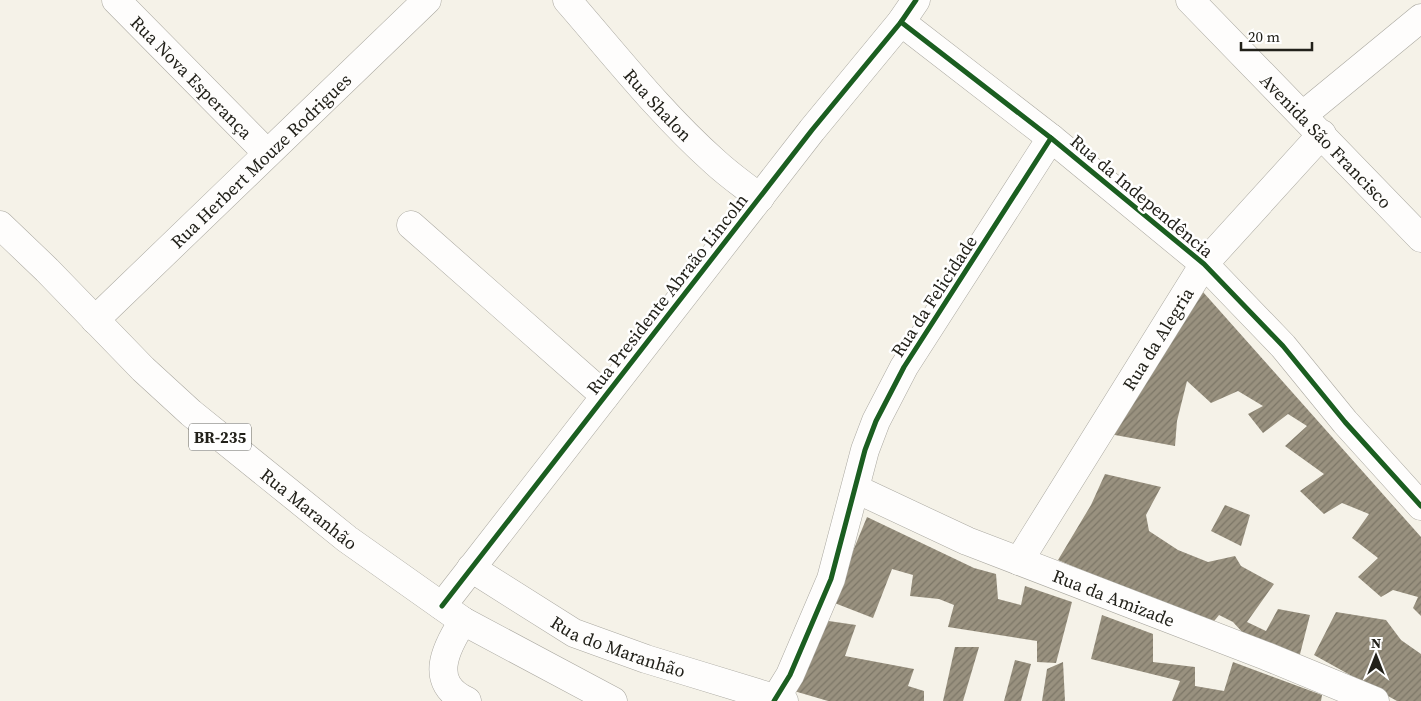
<svg xmlns="http://www.w3.org/2000/svg" width="1421" height="701" viewBox="0 0 1421 701" font-family="'Source Serif 4',serif">
	<defs>
		<pattern id="building-hatch" width="6" height="6" patternUnits="userSpaceOnUse" patternTransform="scale(1.25)"><rect width="6" height="6" fill="#99917f"/><path d="M-1 1l2-2M0 6l6-6M5 7l2-2" fill="none" stroke="#7c7667"/></pattern>
	</defs>
	<rect width="100%" height="100%" fill="#f5f2e8"/>
	<g fill="url(#building-hatch)">
		<path d="M1195 283 1421 537V616L1413 608 1418 597 1393 590 1381 597 1358 577 1378 558 1352 538 1369 514 1342 503 1324 514 1300 491 1324 474 1285 446 1307 426 1288 414 1263 433 1248 414 1263 406 1238 391 1211 403 1187 381 1177 421 1175 446 1104 433Z"/>
		<path d="M1105 474 1161 487 1146 515 1149 531 1178 550 1208 562 1235 556 1241 566 1274 584 1247 622 1266 631 1278 609 1310 615 1298 662 1244 634 1233 622 1219 615 1211 625 1058 560 1091 505Z"/>
		<path d="M1225 505 1250 515 1241 546 1211 531Z"/>
		<path d="M867 517 974 568 996 574 998 599 1021 605 1025 586 1072 602 1056 663 1037 662V641L948 627 954 605 939 599 910 596 913 575 892 569 873 618 832 602Z"/>
		<path d="M1336 612 1386 620 1401 640 1421 654V701H1397L1314 655Z"/>
		<path d="M1102 615 1153 634V662L1195 667V686L1224 691 1233 662 1322 695 1321 701H1172L1180 681 1091 659Z"/>
		<path d="M822 620 856 625 845 656 914 669 908 686 924 691V701H828L794 691Z"/>
		<path d="M955 647H979L963 701H943Z"/>
		<path d="M1015 660 1031 664 1021 701H1004Z"/>
		<path d="M1063 662 1065 701H1042L1047 669Z"/>
	</g>
	<g fill="none" stroke-linecap="round" stroke-linejoin="round">
		<defs>
			<g id="minor">
				<path id="s1" d="M116 0 267 153"/>
				<path id="s2" d="M567 0C615 55 660 113 715 162 729 175 745 186 760 198"/>
				<path id="s3" d="M1190 0 1421 238"/>
				<path d="M901 22 1051 138 1204 264 1283 346 1345 422 1421 506"/>
				<path d="M1303 115 1421 18"/>
				<path d="M411 225 605 396"/>
				<path id="s4" d="M95 320 427 0"/>
				<path id="s5" d="M856 489 967 541 1266 656 1375 701"/>
				<path id="s6" d="M1019 561 1204 264 1322 134"/>
				<path id="s7" d="M471 568 574 633 646 659 784 701"/>
				<path d="M442 606 812 130 901 22 916 0"/>
				<path d="M463 621C445 649 428 683 467 701"/>
				<path d="M774 701 790 675 831 579 865 450 876 421 904 367 1051 138"/>
			</g>
			<g id="highway">
				<path id="s8" d="M0 225 47 270 143 369 191 413 347 539 463 621 613 701"/>
			</g>
		</defs>
		<use href="#minor" stroke="#aaa8a0" stroke-width="29"/>
		<use href="#highway" stroke="#aaa8a0" stroke-width="29"/>
		<use href="#minor" stroke="#fefdfc" stroke-width="28"/>
		<use href="#highway" stroke="#fefdfc" stroke-width="28"/>
		<defs>
			<g id="cycleway">
				<path d="M901 22 1051 138 1204 264 1283 346 1345 422 1421 506"/>
				<path d="M442 606 812 130 901 22 916 0"/>
				<path d="M774 701 790 675 831 579 865 450 876 421 904 367 1051 138"/>
			</g>
		</defs>
		<use href="#cycleway" stroke="#fff" stroke-width="8"/>
		<use href="#cycleway" stroke="#1b5e20" stroke-width="5"/>
	</g>
	<g text-anchor="middle" dominant-baseline="central" stroke-width="5" stroke-linejoin="round" paint-order="stroke">
		<rect fill="#fff" stroke="#64645f" stroke-width="1" x="189" y="423.5" width="62" height="27" rx="4"/>
		<g font-size="16" font-weight="bold" fill="#22211a">
			<text x="220" y="437">BR-235</text>
		</g>
		<g font-size="18" fill="#22211a" stroke="#fff">
			<text stroke="none"><textPath href="#s1" startOffset="108">Rua Nova Esperança</textPath></text>
			<text stroke="none"><textPath href="#s2" startOffset="139">Rua Shalon</textPath></text>
			<text stroke="none"><textPath href="#s3" startOffset="196">Avenida São Francisco</textPath></text>
			<text stroke="none"><textPath href="#s4" startOffset="230">Rua Herbert Mouze Rodrigues</textPath></text>
			<text transform="translate(1142 196) rotate(40)">Rua da Independência</text>
			<text transform="translate(667 294) rotate(-52)">Rua Presidente Abraão Lincoln</text>
			<text transform="translate(934 296) rotate(-57)">Rua da Felicidade</text>
			<text stroke="none"><textPath href="#s6" startOffset="262">Rua da Alegria</textPath></text>
			<text stroke="none"><textPath href="#s8" startOffset="420">Rua Maranhão</textPath></text>
			<text stroke="none"><textPath href="#s5" startOffset="280">Rua da Amizade</textPath></text>
			<text stroke="none"><textPath href="#s7" startOffset="168">Rua do Maranhão</textPath></text>
		</g>
	</g>
	<g transform="translate(1376 656)" stroke="#ffffff" stroke-width="4" paint-order="stroke">
	<path d="M0-4L9 19L0 12L-9 19Z" fill="#22211a"/>
	<text y="-8" font-size="14" font-weight="bold" text-anchor="middle" fill="#22211a">N</text>
	</g>
	<path d="M1241 42v8h71v-8" fill="none" stroke="#22211a" stroke-width="2.5"/>
	<text x="1248" y="42" font-size="15" fill="#22211a" stroke="#ffffff" stroke-width="4" paint-order="stroke">20 m</text>
</svg>
